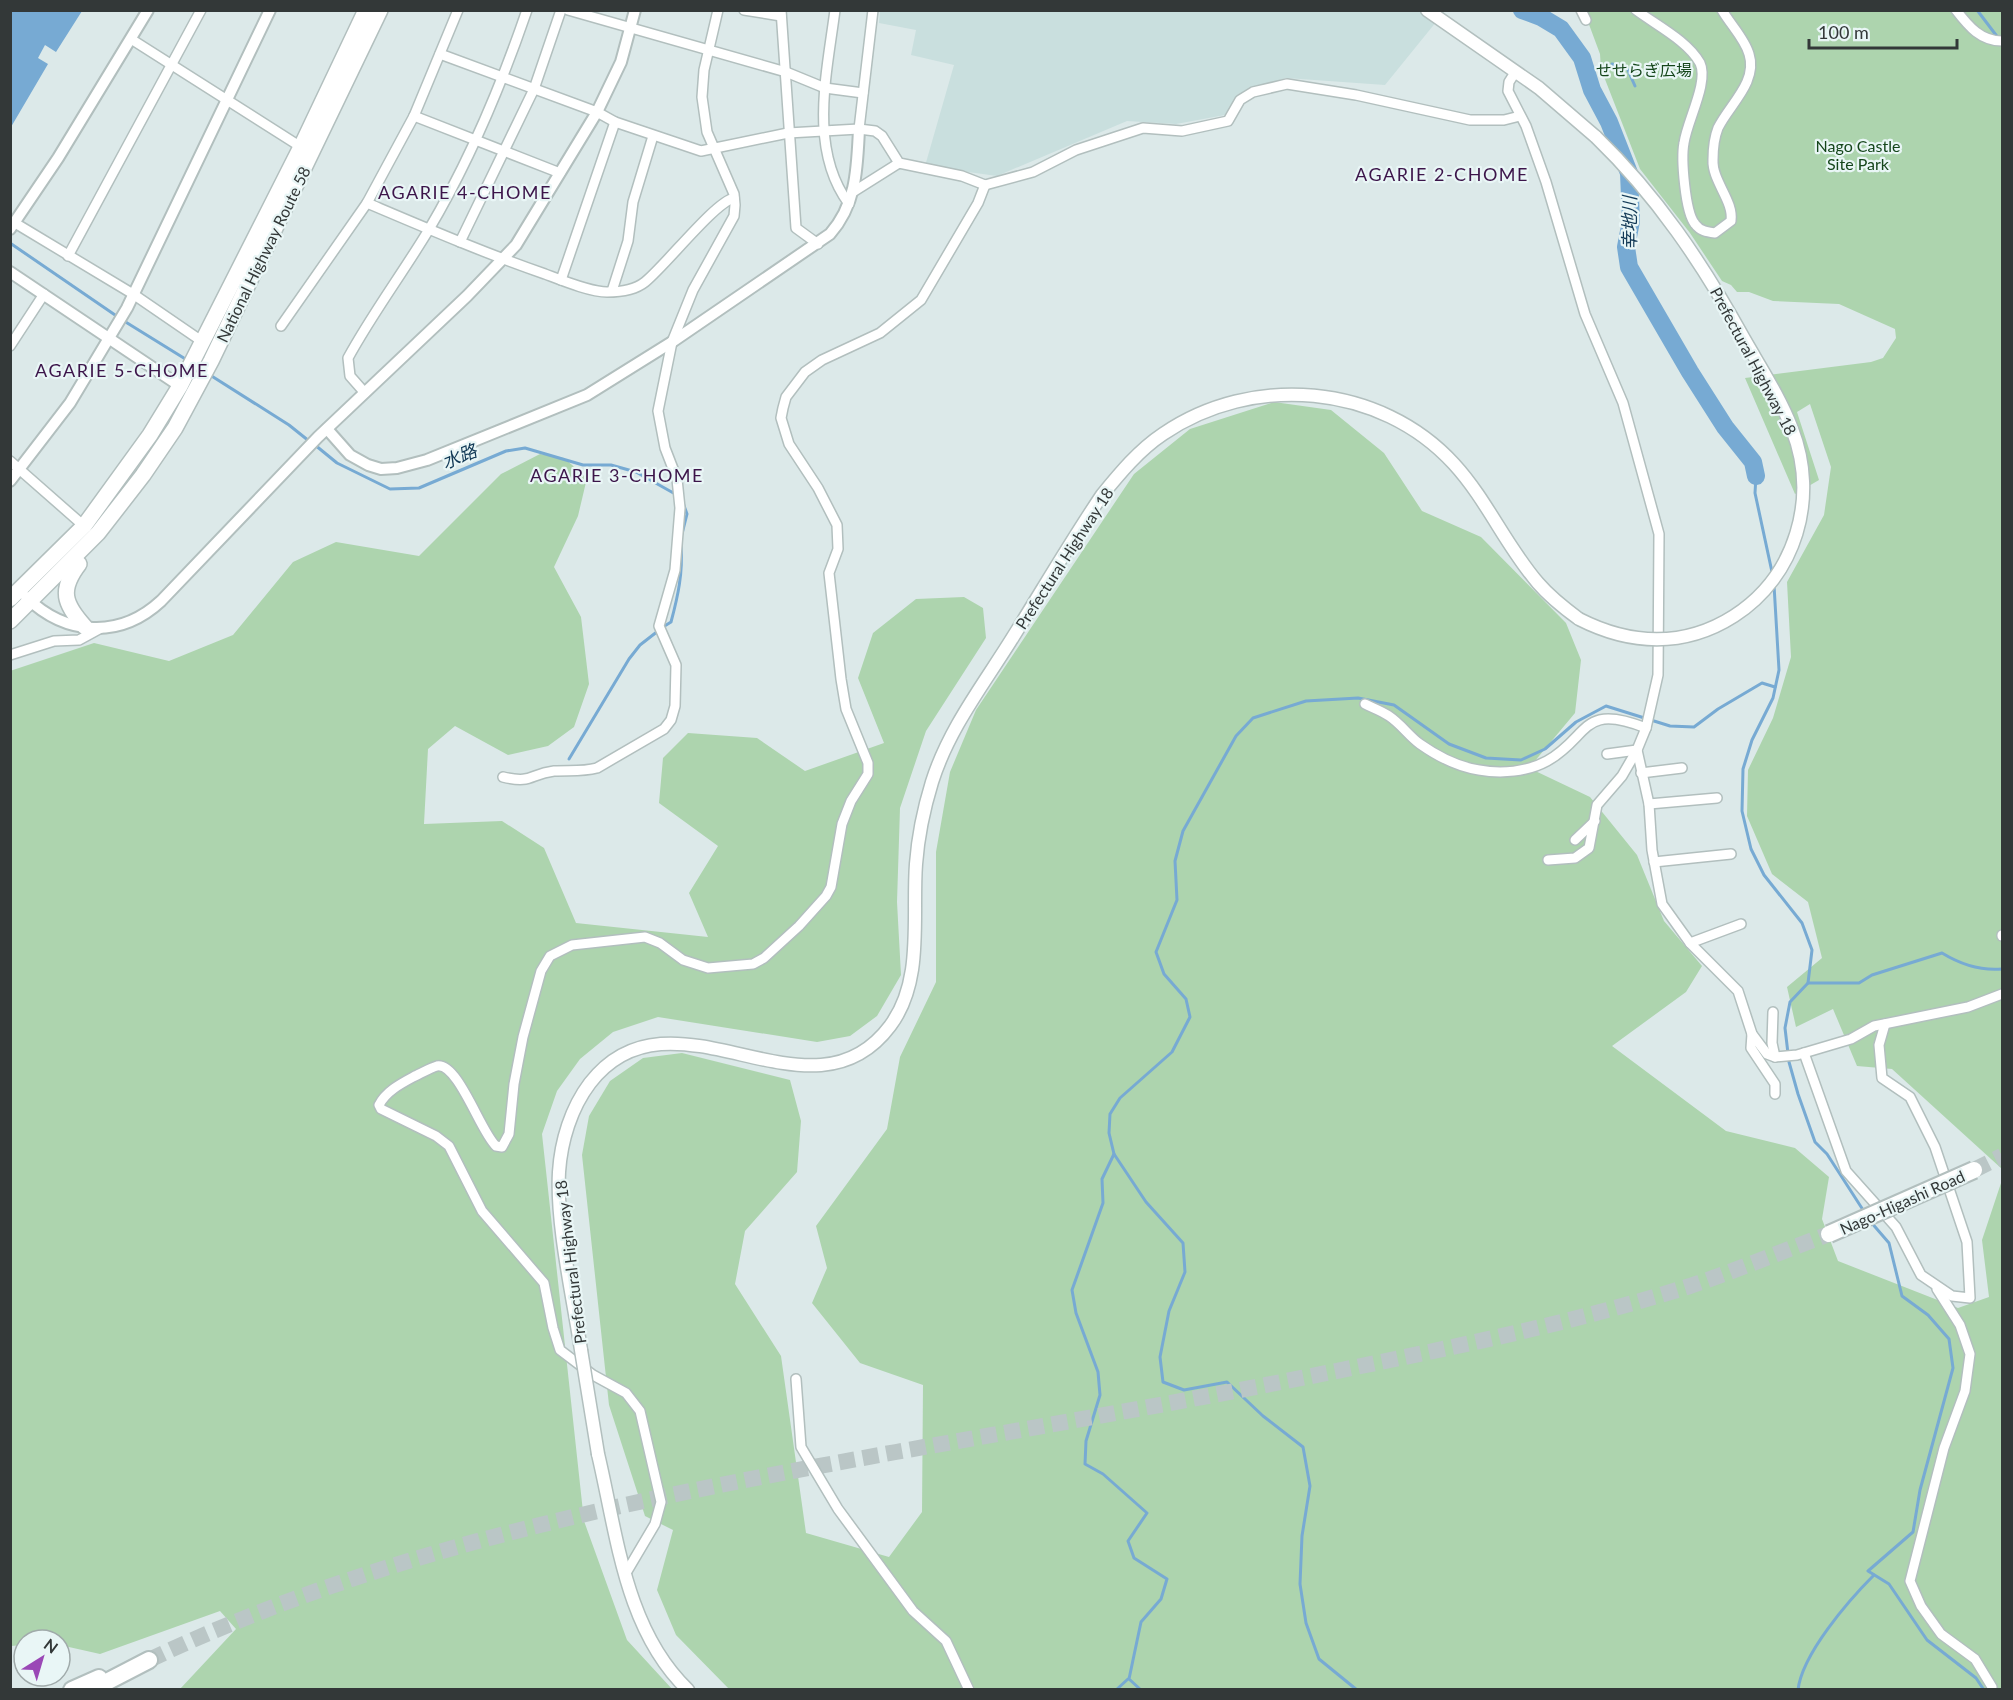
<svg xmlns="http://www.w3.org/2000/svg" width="2013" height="1700" viewBox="0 0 2013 1700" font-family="Lato,'Noto Sans JP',sans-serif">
	<rect width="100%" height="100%" fill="#dce9e9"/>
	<path fill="#c9dfde" d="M880 10 1445 11 1385 85 1286 78 1244 91 1225 115 1176 124 1127 121 997 176 925 166 954 65 911 55 916 30 879 23Z"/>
	<g fill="#add4ae">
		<path d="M1584 11H2002V1169L1892 1069 1857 1066 1833 1009 1796 1027 1787 987 1822 958 1808 902 1772 874 1747 816 1748 770 1773 718 1791 657 1787 582 1824 515 1831 467 1810 404 1797 412 1819 480 1795 494 1745 378 1871 362 1883 358 1896 338 1895 329 1839 304 1773 301 1749 292H1737L1731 285 1722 281 1690 233 1640 169 1601 69 1600 54Z"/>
		<path d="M1274 402 1331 410 1384 453 1422 511 1481 537 1566 623 1581 660 1575 713 1529 768 1590 797 1637 855 1664 921 1702 966 1686 992 1612 1046 1726 1131 1795 1148 1829 1177 1822 1219 1838 1261 1958 1308 1989 1297 1982 1240 2002 1180V1689H729L676 1635 657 1590 673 1530 645 1516 609 1405 582 1155 589 1116 610 1081 643 1058 682 1053 790 1080 801 1121 797 1172 745 1231 735 1284 781 1356 806 1533 889 1557 922 1512 923 1385 860 1363 812 1303 827 1268 816 1226 887 1129 900 1057 936 982V852L950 772 976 710 1134 474 1190 429Z"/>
		<path d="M540 454 564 458 587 478 578 516 554 567 581 617 589 684 574 727 548 746 508 755 455 726 428 749 424 824 502 821 544 848 576 923 708 937 689 893 718 846 659 803 663 758 688 733 757 738 805 771 884 743 858 678 873 633 916 599 964 597 983 608 986 638 926 731 900 808 897 902 901 975 877 1016 850 1036 817 1042 658 1017 613 1032 580 1059 557 1091 542 1134 584 1521 627 1640 672 1689H180L236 1629 220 1611 100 1654 60 1645V1640H24V1645L11 1646 10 671 94 643 169 661 233 635 293 562 336 542 419 556 501 474Z"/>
	</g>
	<path fill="#77aad3" d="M11 10 82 11 56 52 45 45 38 58 48 64 11 127Z"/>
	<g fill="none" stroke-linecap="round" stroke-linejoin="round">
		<g stroke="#77aad3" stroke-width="3">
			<path d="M1977 10 1999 39"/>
			<path d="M1612 64 1627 68 1635 86"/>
			<path d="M10 243 118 317"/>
			<path d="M124 321 187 360"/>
			<path d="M210 375 289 425 309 441"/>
			<path d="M315 445 337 463 390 489 419 488 506 451 525 448 583 465H611L636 472 677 495"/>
			<path d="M1756 476 1755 493 1772 572"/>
			<path d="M682 500 687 514 682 534"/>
			<path d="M1774 585 1779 670 1773 698 1752 740 1743 769 1742 811 1751 849 1764 875 1802 923 1812 950 1808 983 1790 1002 1785 1028 1789 1062 1798 1094 1815 1142 1827 1154 1865 1213"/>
			<path d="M663 627 671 622C678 596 683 573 681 546"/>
			<path d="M569 759 629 659 640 645 658 631"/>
			<path d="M1808 983H1859L1872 975 1942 953C1960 964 1980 971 2002 969"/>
			<path d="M1114 1154 1146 1202 1183 1243 1185 1272 1169 1311 1160 1357 1163 1382 1184 1390 1227 1382 1263 1416 1303 1447 1310 1486 1302 1536 1300 1584 1306 1623 1319 1659 1357 1690"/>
			<path d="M1870 1221 1889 1243 1902 1296 1928 1315 1949 1339 1953 1368 1920 1490 1913 1532 1868 1571 1889 1584 1927 1640 1976 1678 1984 1690"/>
			<path d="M1116 1690 1128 1679"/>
			<path d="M1141 1690 1129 1679 1141 1622 1161 1599 1167 1579 1134 1558 1128 1541 1147 1513 1103 1474 1085 1464 1086 1441 1100 1395 1098 1372 1076 1313 1072 1290 1103 1203 1102 1179 1114 1154 1109 1133 1110 1114 1120 1098 1172 1052 1190 1017 1186 999 1164 974 1156 952 1177 900 1175 861 1183 831 1236 736 1253 718 1306 701 1358 698 1394 705 1449 744 1486 758 1521 760 1545 749 1576 722 1606 706 1670 726 1694 727 1718 709 1762 683 1775 687"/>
			<path d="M1798 1690C1802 1654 1849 1600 1874 1575"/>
		</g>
		<path stroke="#77aad3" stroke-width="18" d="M1522 10 1541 17 1561 29 1582 58 1592 90 1609 122 1629 173 1631 221 1626 247 1629 267 1690 372 1725 427 1753 462 1756 476"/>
		<g stroke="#bac6c6" stroke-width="16" stroke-dasharray="16 8" stroke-linecap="butt">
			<path d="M1974 1170 2002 1156"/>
			<path d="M149 1660C384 1548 641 1498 896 1452 1048 1425 1200 1399 1351 1368 1465 1345 1579 1321 1690 1286 1737 1270 1783 1251 1829 1234"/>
		</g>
		<defs>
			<g id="minor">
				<path d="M568 10 786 72 825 88 863 93"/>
				<path d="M744 10 781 16"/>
				<path d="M781 10 796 228 818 244"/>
				<path d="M835 10C827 73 808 149 849 204"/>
				<path d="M1581 10 1586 20"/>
				<path d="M1636 10C1656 25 1688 41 1700 63 1709 82 1687 121 1684 143 1681 158 1685 212 1695 224 1700 231 1707 232 1715 233L1731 221C1734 201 1712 181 1713 160 1713 149 1714 138 1718 128 1729 105 1758 82 1749 54 1745 39 1730 24 1722 10"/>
				<path d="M1956 10C1969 27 1981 41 2002 41"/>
				<path d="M131 39 301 147"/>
				<path d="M440 54 597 112 615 122 701 151 788 133 859 129 875 131 882 136 899 163 962 176 985 185 1033 172 1076 150 1143 128 1182 131 1228 121 1240 100 1253 92 1287 84 1356 95 1470 120H1504L1520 116"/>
				<path d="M1516 71 1509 82 1508 91 1526 126 1546 182 1585 314 1623 403 1659 534 1658 675 1646 728 1637 750 1649 804 1652 850 1662 904 1690 943 1738 991 1752 1034 1767 1054 1775 1057 1797 1055 1851 1039 1874 1026 1968 1007 2002 994"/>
				<path d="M414 116 560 173"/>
				<path d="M859 129 873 10"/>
				<path d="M853 192 899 163"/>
				<path d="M367 203C426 228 484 253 545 274 561 280 590 292 607 292 620 292 635 290 645 282 666 265 715 202 734 198"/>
				<path d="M15 223 133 294 203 342"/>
				<path d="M460 242 534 89 561 10"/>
				<path d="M68 256 201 10"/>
				<path d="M561 280 615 122"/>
				<path d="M612 291 628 241 633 202 653 136"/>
				<path d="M281 326 367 203 414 116 458 10"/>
				<path d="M10 346 44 294"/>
				<path d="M365 393 350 376 348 358C372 314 402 274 428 231 469 162 501 86 527 10"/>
				<path d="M10 461 84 526"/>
				<path d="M10 655 54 641 79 640 101 628"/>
				<path d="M1365 704C1373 708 1382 711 1389 716 1401 724 1409 736 1420 744 1437 756 1459 767 1479 770 1501 774 1527 772 1547 761 1590 737 1580 702 1646 728"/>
				<path d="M1607 754 1637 750"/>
				<path d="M1641 773 1682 768"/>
				<path d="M503 777C533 784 529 774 554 771 569 770 582 772 597 768L664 729 671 720 675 706 676 665 659 626 675 570 680 508 677 479 665 448 658 411 672 342 693 290 734 216 735 205 734 194 707 132 702 97 704 70 718 10"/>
				<path d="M1649 804 1717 798"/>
				<path d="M1575 840 1595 821"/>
				<path d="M1548 860 1575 858 1589 848 1597 805 1622 776 1637 750"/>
				<path d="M1654 862 1731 854"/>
				<path d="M2002 935V936"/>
				<path d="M1690 943 1741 924"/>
				<path d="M1773 1012 1772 1043 1775 1057"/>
				<path d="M1752 1034 1751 1048 1775 1084V1094"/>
				<path d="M1804 1053 1846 1171 1896 1227 1921 1275 1952 1296 1970 1298 1967 1242 1935 1147 1910 1097 1882 1078 1879 1045 1885 1024"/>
				<path d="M1937 1289 1960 1325 1970 1354 1965 1391 1944 1448 1910 1581 1921 1606 1941 1634 1975 1659 1992 1687"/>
				<path d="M796 1379 801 1447 838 1509 913 1611 946 1641 969 1690"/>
				<path d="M626 1573 655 1524 661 1502 640 1411 626 1393 593 1375 560 1350 553 1328 544 1283 482 1211 449 1146 436 1136 381 1109 379 1105C386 1091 402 1083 415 1076 422 1073 430 1068 437 1066 458 1062 481 1133 496 1146L502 1147 509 1134 514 1084 523 1037 541 971 550 956 572 945 645 937 660 943 683 960 708 968 753 964 764 958 799 926 826 896 831 887 842 824 851 801 868 774V763L846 709 841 679 829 573 838 549 837 525 818 488 789 444 781 418 783 408 786 397 805 372 822 360 880 333 921 300 978 203 985 185"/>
			</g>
			<g id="tertiary">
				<path d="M10 229 58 158 148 10"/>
				<path d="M10 272 180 386"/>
				<path d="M327 429 350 455 368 465 381 469 397 468 427 460 587 395 672 342 830 234C857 203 857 168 859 129"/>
				<path d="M10 481 70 403 127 308 270 10"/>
				<path d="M26 597C66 636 120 639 161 601L318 437 467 296 516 245 597 112 621 62 635 10"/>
			</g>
			<g id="secondary">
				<path d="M1427 10 1539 88 1596 137"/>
				<path d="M581 1350C573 1297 556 1224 559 1172 561 1141 571 1108 590 1083 673 976 810 1133 890 1026 924 981 912 917 916 864 918 837 924 808 932 782 949 728 984 684 1013 637 1043 589 1071 541 1102 495 1120 473 1139 450 1163 434 1252 373 1380 383 1454 464 1487 500 1506 546 1538 583 1550 597 1564 608 1579 619"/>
				<path d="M598 1454C617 1534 625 1630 688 1690"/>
			</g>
			<g id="trunk">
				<path d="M79 564C59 590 64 604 85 627"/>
				<path d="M10 599 84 526 150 435 180 386 301 147 366 10"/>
				<path d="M10 621 98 533 143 475 175 428 211 361 380 10"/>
			</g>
			<g id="motorway">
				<path d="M72 1690 99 1678"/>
				<path d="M91 1690 149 1660"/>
			</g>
		</defs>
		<use href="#minor" stroke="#b2bfbe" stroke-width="12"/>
		<use href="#tertiary" stroke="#b2bfbe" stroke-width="14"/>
		<use href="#secondary" stroke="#b2bfbe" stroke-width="15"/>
		<use href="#trunk" stroke="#b2bfbe" stroke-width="18"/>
		<use href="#motorway" stroke="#b2bfbe" stroke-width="20"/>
		<use href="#minor" stroke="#fff" stroke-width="9"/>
		<use href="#tertiary" stroke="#fff" stroke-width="10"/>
		<use href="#secondary" stroke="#fff" stroke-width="12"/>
		<use href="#trunk" stroke="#fff" stroke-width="15"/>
		<use href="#motorway" stroke="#fff" stroke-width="16"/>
		<defs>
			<g id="secondary-bridge">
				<path d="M1579 619C1630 645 1684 648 1734 616 1796 576 1819 498 1792 429 1780 397 1760 367 1743 337 1702 263 1657 196 1596 137"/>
				<path d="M581 1350 598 1454"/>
			</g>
			<path id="motorway-bridge" d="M1829 1234 1974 1170"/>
		</defs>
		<use href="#secondary-bridge" stroke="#b2bfbe" stroke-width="15" stroke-linecap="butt"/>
		<use href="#motorway-bridge" stroke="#b2bfbe" stroke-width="20" stroke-linecap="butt"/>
		<use href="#secondary-bridge" stroke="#fff" stroke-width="12"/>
		<use href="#motorway-bridge" stroke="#fff" stroke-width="16"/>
	</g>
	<g text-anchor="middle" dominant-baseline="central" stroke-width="4.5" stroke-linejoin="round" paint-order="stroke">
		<g font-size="16" fill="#15461b" stroke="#e9f6f6">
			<text x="1644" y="69">せせらぎ広場</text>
			<text x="1858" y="145">Nago Castle<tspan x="1858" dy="18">Site Park</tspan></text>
		</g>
		<g font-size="16" fill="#333838" stroke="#e9f6f6">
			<text transform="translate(263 254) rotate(-64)">National Highway Route 58</text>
			<text transform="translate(1754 361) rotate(62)">Prefectural Highway 18</text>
			<text transform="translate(1064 558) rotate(-57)">Prefectural Highway 18</text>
			<text transform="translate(1902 1202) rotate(-24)">Nago-Higashi Road</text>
			<text transform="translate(570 1262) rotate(-97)">Prefectural Highway 18</text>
		</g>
		<g font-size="18" letter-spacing="1.5" fill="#3c154a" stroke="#e9f6f6">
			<text x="1442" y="174">AGARIE 2-CHOME</text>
			<text x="465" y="192">AGARIE 4-CHOME</text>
			<text x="122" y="370">AGARIE 5-CHOME</text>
			<text x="617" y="475">AGARIE 3-CHOME</text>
		</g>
		<g font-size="18" font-style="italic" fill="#123956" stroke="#e9f6f6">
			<text transform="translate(1629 223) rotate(-90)">幸地川</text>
			<text transform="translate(459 456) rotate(-22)">水路</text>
		</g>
	</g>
	<rect width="2013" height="1700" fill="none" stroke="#333838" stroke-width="24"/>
	<g transform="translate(42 1658) rotate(37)"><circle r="28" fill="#e9f6f6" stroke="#a0aaaa" stroke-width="1.5"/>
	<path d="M0-4.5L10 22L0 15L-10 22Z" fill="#9a48b6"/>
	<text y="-9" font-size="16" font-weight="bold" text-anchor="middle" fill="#333838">N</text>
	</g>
	<path d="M1809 39v9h148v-9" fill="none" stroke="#333838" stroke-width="3"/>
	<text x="1818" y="39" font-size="18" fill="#333838" stroke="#e9f6f6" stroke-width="4.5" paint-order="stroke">100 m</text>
</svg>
